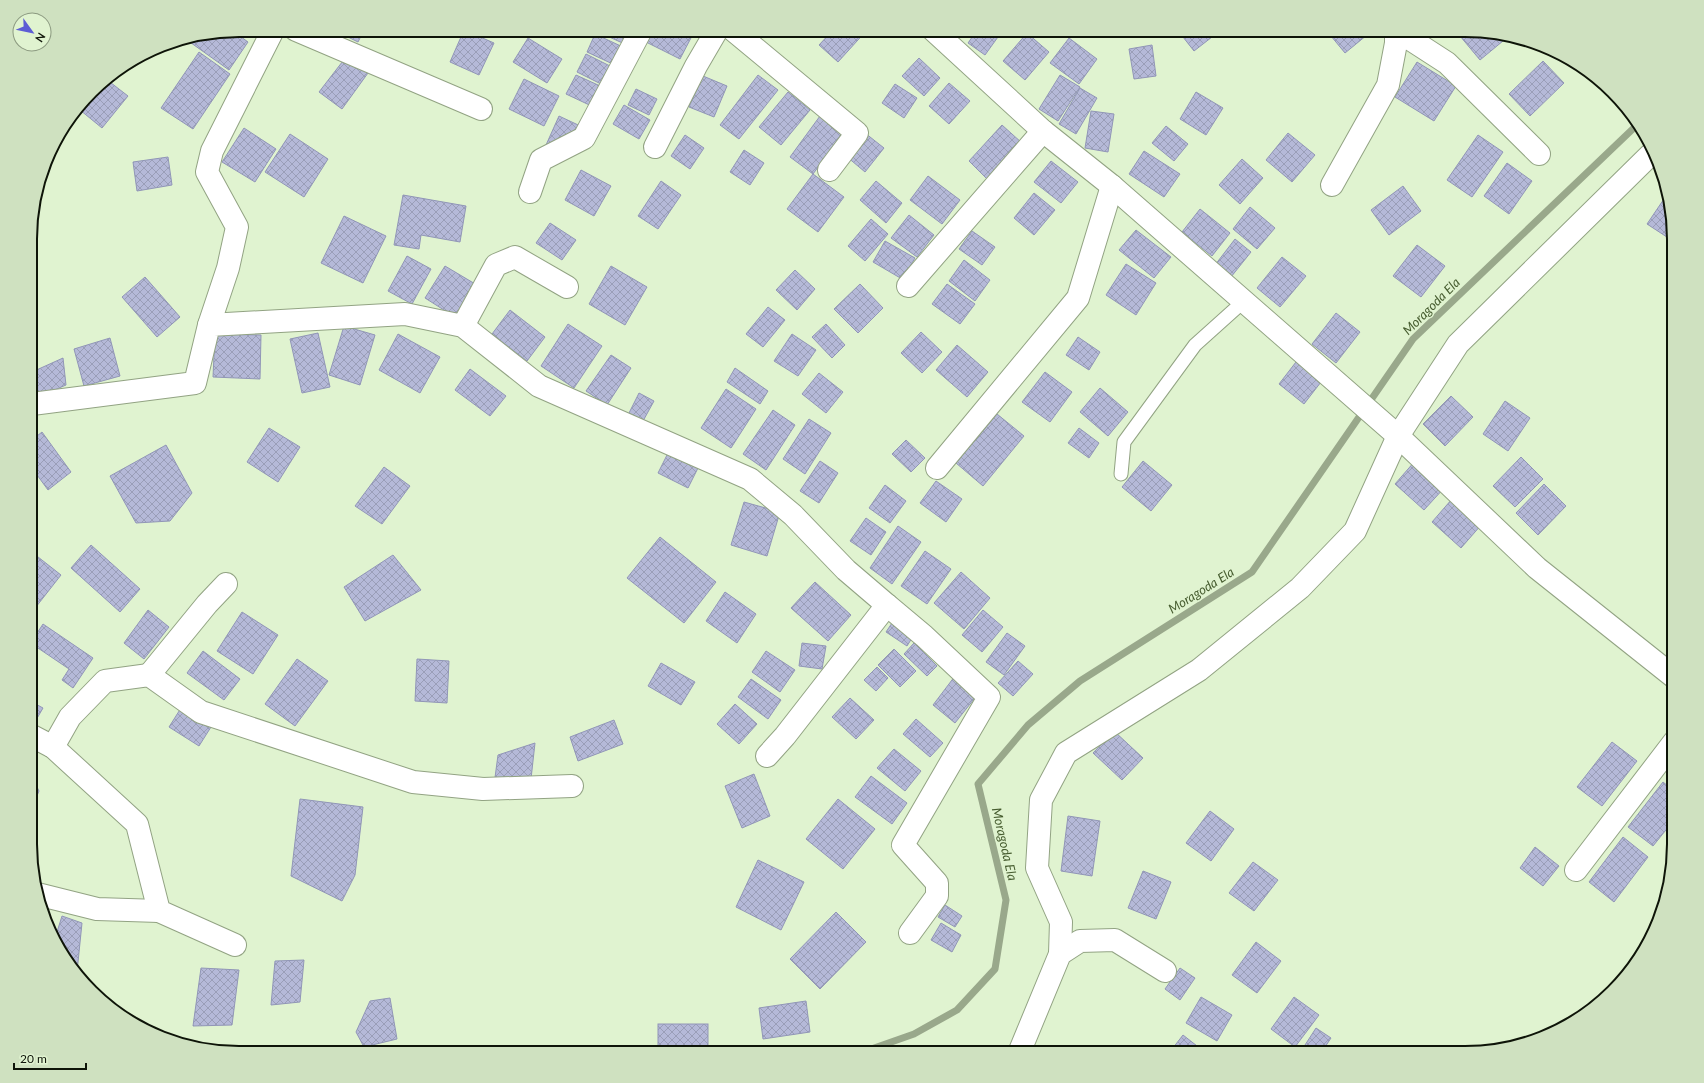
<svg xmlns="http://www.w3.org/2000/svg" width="1704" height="1083" viewBox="0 0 1704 1083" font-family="Lato,sans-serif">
	<defs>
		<pattern id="building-cross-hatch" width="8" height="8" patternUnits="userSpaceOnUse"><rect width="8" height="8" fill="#b5b9d8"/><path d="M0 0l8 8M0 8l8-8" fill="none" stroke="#9a9eb8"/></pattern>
	</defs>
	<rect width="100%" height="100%" fill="#e0f3d0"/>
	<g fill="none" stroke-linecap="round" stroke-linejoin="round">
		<path stroke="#99a88b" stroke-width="7" d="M860 1053 914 1034 957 1010 995 969 1006 900 978 784 1028 725 1080 681 1252 572 1413 339 1638 124"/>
	</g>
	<g fill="url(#building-cross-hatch)" stroke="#9196b7">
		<path d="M334 30H364L358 42Z"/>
		<path d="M464 30 494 43 479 75 450 62Z"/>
		<path d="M500 30H516L512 37Z"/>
		<path d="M607 30H636L629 46 605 35Z"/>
		<path d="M652 30H685L693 34 680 59 646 42Z"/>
		<path d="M833 30H867L838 62 819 45Z"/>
		<path d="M977 30H1003L985 55 968 43Z"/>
		<path d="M1124 30H1157V34L1124 33Z"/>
		<path d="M1193 30H1221L1194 51 1183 37Z"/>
		<path d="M1326 30H1362L1367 35 1345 53Z"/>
		<path d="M1455 30H1465L1509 36 1480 60Z"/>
		<path d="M233 31 248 42 229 70 187 40Z"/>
		<path d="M1027 33 1049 52 1025 80 1003 61Z"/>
		<path d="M595 34 625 48 617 66 587 52Z"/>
		<path d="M528 38 562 59 547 83 513 62Z"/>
		<path d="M1069 38 1097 59 1079 84 1050 63Z"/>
		<path d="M1152 45 1156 76 1134 79 1129 49Z"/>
		<path d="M199 52 230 74 193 129 161 108Z"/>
		<path d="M586 54 620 71 611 89 577 72Z"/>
		<path d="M346 57 368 73 342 109 319 92Z"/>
		<path d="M919 58 940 78 924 96 902 76Z"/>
		<path d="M1543 61 1564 83 1530 116 1509 94Z"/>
		<path d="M1417 62 1456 86 1434 121 1395 97Z"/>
		<path d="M576 75 609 90 600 110 566 94Z"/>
		<path d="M758 75 778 90 739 139 720 125Z"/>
		<path d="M1060 75 1080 87 1058 121 1039 109Z"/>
		<path d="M703 76 727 86 714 117 689 107Z"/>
		<path d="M106 79 128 96 102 128 80 110 101 82Z"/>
		<path d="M524 79 559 96 544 126 509 109Z"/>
		<path d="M949 83 970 101 949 124 929 106Z"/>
		<path d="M895 84 917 98 904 118 882 103Z"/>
		<path d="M1080 88 1097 98 1076 134 1059 124Z"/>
		<path d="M636 89 657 99 649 115 628 105Z"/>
		<path d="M788 92 810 110 781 145 759 127Z"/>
		<path d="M1196 92 1223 108 1206 135 1180 119Z"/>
		<path d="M624 105 650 120 639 139 613 124Z"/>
		<path d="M1091 111 1114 114 1108 152 1085 148Z"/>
		<path d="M559 116 591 131 546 145Z"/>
		<path d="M820 116 843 133 813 174 790 157Z"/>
		<path d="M1002 125 1022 143 988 180 969 161Z"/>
		<path d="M1166 126 1188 144 1174 161 1152 143Z"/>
		<path d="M244 128 276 149 255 182 222 162Z"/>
		<path d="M865 133 884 148 865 172 846 156Z"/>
		<path d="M1288 133 1315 155 1292 182 1266 160Z"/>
		<path d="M290 134 328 159 304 197 265 172Z"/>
		<path d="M685 135 704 148 690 169 671 156Z"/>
		<path d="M1478 135 1503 152 1472 197 1447 180Z"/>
		<path d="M744 150 764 163 750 185 730 172Z"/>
		<path d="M1144 151 1180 174 1164 197 1129 174Z"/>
		<path d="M168 157 172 185 137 191 133 162Z"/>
		<path d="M1242 159 1263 178 1240 204 1219 185Z"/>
		<path d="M1051 161 1078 182 1061 203 1034 182Z"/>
		<path d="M1507 163 1532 181 1509 214 1484 196Z"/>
		<path d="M581 170 611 186 594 216 565 200Z"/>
		<path d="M813 174 844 197 818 232 787 209Z"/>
		<path d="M928 176 960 200 942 224 910 200Z"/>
		<path d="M661 181 681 195 658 229 638 216Z"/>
		<path d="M876 181 902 203 886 223 860 200Z"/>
		<path d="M1403 186 1421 211 1389 235 1371 210Z"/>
		<path d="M1034 193 1055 210 1034 235 1014 218Z"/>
		<path d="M1668 193 1674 225 1673 241 1647 224Z"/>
		<path d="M403 195 466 206 460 242 421 235 419 249 394 245Z"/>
		<path d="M1250 207 1275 228 1257 249 1233 229Z"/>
		<path d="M1200 209 1230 233 1212 256 1182 232Z"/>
		<path d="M909 215 934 235 917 257 891 238Z"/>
		<path d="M344 216 386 236 363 283 321 263Z"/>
		<path d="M871 219 888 234 865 261 848 246Z"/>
		<path d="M550 223 576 240 562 260 536 243Z"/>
		<path d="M1136 230 1171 257 1154 278 1119 250Z"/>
		<path d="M972 231 995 247 982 265 959 249Z"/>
		<path d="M1235 239 1251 252 1231 277 1215 265Z"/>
		<path d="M885 241 915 258 902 279 873 262Z"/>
		<path d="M1417 245 1445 266 1421 297 1393 276Z"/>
		<path d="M407 256 431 269 412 304 388 291Z"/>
		<path d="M1282 257 1306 276 1280 307 1257 288Z"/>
		<path d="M964 260 990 280 975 301 949 281Z"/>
		<path d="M1126 264 1156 283 1136 315 1106 295Z"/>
		<path d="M445 266 487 291 466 324 425 298Z"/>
		<path d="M611 266 647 287 625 325 589 304Z"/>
		<path d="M795 270 815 289 797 310 776 290Z"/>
		<path d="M145 277 180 317 157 337 122 297Z"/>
		<path d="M860 284 883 308 858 333 834 309Z"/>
		<path d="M947 284 975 304 960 324 932 304Z"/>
		<path d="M768 307 785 320 763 347 746 334Z"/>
		<path d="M510 310 545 337 527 361 492 334Z"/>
		<path d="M1336 313 1360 332 1336 363 1312 344Z"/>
		<path d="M568 324 602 346 574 388 541 366Z"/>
		<path d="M826 324 845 345 832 358 812 337Z"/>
		<path d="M344 326 375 335 360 385 329 375Z"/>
		<path d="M921 332 942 352 922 373 901 353Z"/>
		<path d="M318 333 330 387 302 393 290 339Z"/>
		<path d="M215 334 261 335 260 379 213 377Z"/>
		<path d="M398 334 440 357 420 393 379 370Z"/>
		<path d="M792 334 816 350 798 376 774 361Z"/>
		<path d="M1078 337 1100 352 1089 370 1066 355Z"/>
		<path d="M110 338 120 376 84 386 74 349Z"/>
		<path d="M957 345 988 372 967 397 936 370Z"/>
		<path d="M611 355 631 368 607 405 586 391Z"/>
		<path d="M63 358 66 385 36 398 32 389V372Z"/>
		<path d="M1296 362 1321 382 1304 404 1279 384Z"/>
		<path d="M735 368 768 391 760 404 727 382Z"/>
		<path d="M470 369 506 396 490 416 455 390Z"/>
		<path d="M1045 372 1072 392 1050 422 1022 402Z"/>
		<path d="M819 373 843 392 826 413 802 394Z"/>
		<path d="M1100 388 1128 412 1108 436 1080 412Z"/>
		<path d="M726 389 756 409 731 448 701 428Z"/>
		<path d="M639 393 654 401 643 421 629 413Z"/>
		<path d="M1451 396 1473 417 1445 446 1423 424Z"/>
		<path d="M1505 401 1530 418 1508 451 1483 434Z"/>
		<path d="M773 410 795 425 766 470 743 454Z"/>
		<path d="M997 414 1024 436 983 486 956 463Z"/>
		<path d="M809 419 831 433 805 474 783 459Z"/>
		<path d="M269 428 300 447 278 482 247 462Z"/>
		<path d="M1079 428 1099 443 1089 458 1068 443Z"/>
		<path d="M42 432 71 472 48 490 32 468V440Z"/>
		<path d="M906 440 925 458 911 472 892 454Z"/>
		<path d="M166 445 192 493 170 521 136 523 110 476Z"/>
		<path d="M670 449 700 464 688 488 658 473Z"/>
		<path d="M1521 457 1543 479 1515 507 1493 486Z"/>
		<path d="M820 461 838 473 819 503 800 491Z"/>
		<path d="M1143 461 1172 485 1151 511 1122 487Z"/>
		<path d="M1415 461 1445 487 1424 510 1395 484Z"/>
		<path d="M384 467 410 486 382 524 355 506Z"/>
		<path d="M936 481 962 499 946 522 920 503Z"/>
		<path d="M1544 484 1566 506 1538 535 1516 513Z"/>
		<path d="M885 485 906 501 890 523 869 508Z"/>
		<path d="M1452 499 1482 524 1461 548 1432 522Z"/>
		<path d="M744 502 780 512 767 556 731 545Z"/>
		<path d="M866 518 886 532 871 555 850 541Z"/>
		<path d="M898 526 921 542 892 584 870 568Z"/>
		<path d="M660 537 716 582 684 623 627 578Z"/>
		<path d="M91 545 140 589 120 612 71 568Z"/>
		<path d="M925 551 951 569 927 604 901 586Z"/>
		<path d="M33 553 61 575 32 612V555Z"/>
		<path d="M393 555 421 590 365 621 344 587Z"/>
		<path d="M961 572 990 598 964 629 934 603Z"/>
		<path d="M815 582 851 615 828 641 791 608Z"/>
		<path d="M725 592 756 614 737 643 706 621Z"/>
		<path d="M148 610 169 627 144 659 124 643Z"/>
		<path d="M983 610 1003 627 982 652 962 635Z"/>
		<path d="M242 612 278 635 253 674 217 651Z"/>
		<path d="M896 617 917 630 907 646 886 632Z"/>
		<path d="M43 624 93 658 73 688 62 680 69 669 32 644V641Z"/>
		<path d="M1007 633 1025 646 1004 675 986 662Z"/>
		<path d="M802 643 826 646 822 669 799 666Z"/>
		<path d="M914 643 937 666 927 676 904 654Z"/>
		<path d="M894 649 916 671 900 687 878 665Z"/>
		<path d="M203 651 240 679 224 700 187 673Z"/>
		<path d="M766 651 795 670 780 692 752 672Z"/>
		<path d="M297 659 328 681 295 726 265 704Z"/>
		<path d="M417 659 449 661 447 703 415 701Z"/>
		<path d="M1018 661 1033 674 1013 696 998 683Z"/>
		<path d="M661 663 695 682 681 705 648 686Z"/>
		<path d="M877 667 888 678 876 691 864 680Z"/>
		<path d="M955 676 978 694 955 723 933 705Z"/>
		<path d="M751 679 781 700 768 719 738 697Z"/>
		<path d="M850 698 874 720 856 739 832 717Z"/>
		<path d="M32 702 43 708 32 727Z"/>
		<path d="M735 704 757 724 739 744 717 724Z"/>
		<path d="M181 708 211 727 199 746 169 727Z"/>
		<path d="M916 719 943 743 930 757 903 734Z"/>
		<path d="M614 720 623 744 578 761 570 737Z"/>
		<path d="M1114 731 1143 758 1122 780 1093 753Z"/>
		<path d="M1612 742 1637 761 1602 806 1577 787Z"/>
		<path d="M535 743 531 779 494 785 498 755Z"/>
		<path d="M894 749 921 771 905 791 877 768Z"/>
		<path d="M754 774 770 816 742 828 725 786Z"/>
		<path d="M871 776 907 803 892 824 855 797Z"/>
		<path d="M32 777 39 791 32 808Z"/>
		<path d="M1663 782 1674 791V820L1653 846 1628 827Z"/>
		<path d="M300 799 363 807 355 875 342 901 291 876Z"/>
		<path d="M838 799 875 829 843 869 806 839Z"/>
		<path d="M1210 811 1234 829 1211 861 1186 843Z"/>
		<path d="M1068 816 1100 821 1092 876 1061 871Z"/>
		<path d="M1623 837 1648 857 1614 902 1589 882Z"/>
		<path d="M1535 847 1559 866 1543 886 1520 868Z"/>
		<path d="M758 860 804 882 781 930 736 907Z"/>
		<path d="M1253 862 1278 880 1254 911 1229 893Z"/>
		<path d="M1143 871 1171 882 1156 919 1128 908Z"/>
		<path d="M945 905 962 916 955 927 938 917Z"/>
		<path d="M836 912 866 942 820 989 790 959Z"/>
		<path d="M62 916 82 923 77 972 65 960 49 928 57 932Z"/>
		<path d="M941 923 961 935 952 952 931 940Z"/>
		<path d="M1256 942 1281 961 1257 993 1232 975Z"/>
		<path d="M304 960 300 1002 271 1005 275 961Z"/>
		<path d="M201 968 239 970 232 1025 193 1026Z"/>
		<path d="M1180 968 1195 978 1180 1000 1165 989Z"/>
		<path d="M1201 997 1232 1015 1217 1041 1186 1023Z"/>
		<path d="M1294 997 1319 1015 1295 1047 1271 1029Z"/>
		<path d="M390 998 397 1039 364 1047 356 1032 370 1001Z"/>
		<path d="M806 1001 810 1032 763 1039 759 1008Z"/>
		<rect x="658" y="1024" width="50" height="29"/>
		<path d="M1316 1028 1331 1038 1321 1053H1316L1305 1045Z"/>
		<path d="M1183 1035 1206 1053H1169Z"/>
	</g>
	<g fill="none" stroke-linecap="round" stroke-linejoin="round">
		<defs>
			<path id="service" d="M1121 474 1124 442 1195 345 1244 301"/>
			<g id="minor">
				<path d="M296 30 481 109"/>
				<path d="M733 30 857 133 829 170"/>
				<path d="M933 30 1043 131 1112 186 1398 436 1537 568 1674 677"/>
				<path d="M1396 30 1447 63 1539 154"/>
				<path d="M655 147 696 66 717 30"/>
				<path d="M1332 185 1388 85 1396 43V30"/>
				<path d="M530 192 541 160 584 138 641 30"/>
				<path d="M908 286 1043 131"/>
				<path d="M209 325 228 268 237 227 207 172 212 151 273 30"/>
				<path d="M463 326 496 265 515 257 567 287"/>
				<path d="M32 404 195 383 209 325 405 314 463 326 539 386 750 479 793 515 846 570 887 605 785 736 767 756"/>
				<path d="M937 468 1078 298 1112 186"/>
				<path d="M887 605 924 636 989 697 903 845 937 883V896L910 933"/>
				<path d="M149 675 207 604 226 584"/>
				<path d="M32 736 53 747 137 824 159 911 235 945"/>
				<path d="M53 747 70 717 105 681 149 675 201 712 413 782 483 789 572 786"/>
				<path d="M1576 870 1674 742"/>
				<path d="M37 894 97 909 159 911"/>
				<path d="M1060 954 1061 922 1037 868 1041 800 1066 753 1199 670 1300 588 1355 531 1398 436 1458 344 1649 156 1654 154"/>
				<path d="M1019 1053 1060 954 1080 941 1115 940 1165 971"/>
			</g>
		</defs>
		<use href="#service" stroke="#92a383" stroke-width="15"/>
		<use href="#minor" stroke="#92a383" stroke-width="24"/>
		<use href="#service" stroke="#fff" stroke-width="13"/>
		<use href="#minor" stroke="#fff" stroke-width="22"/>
	</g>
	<g text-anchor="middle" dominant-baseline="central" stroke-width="3" stroke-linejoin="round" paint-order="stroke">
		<g font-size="13" font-style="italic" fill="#465c2f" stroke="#e0f3d0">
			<text transform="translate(1431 306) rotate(-45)">Moragoda Ela</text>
			<text transform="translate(1201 590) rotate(-32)">Moragoda Ela</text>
			<text transform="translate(1005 844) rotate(77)">Moragoda Ela</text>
		</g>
	</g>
	<path d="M0 0H1704V1083H0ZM239 37H1465A202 202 0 0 1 1667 239V844A202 202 0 0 1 1465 1046H239A202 202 0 0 1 37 844V239A202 202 0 0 1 239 37Z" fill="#cfe1c0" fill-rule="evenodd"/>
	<path fill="none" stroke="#0e1408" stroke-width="2" d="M239 37H1465A202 202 0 0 1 1667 239V844A202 202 0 0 1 1465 1046H239A202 202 0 0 1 37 844V239A202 202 0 0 1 239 37Z"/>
	<g transform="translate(32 32) rotate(123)"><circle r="19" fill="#e0f3d0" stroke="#8c9a80"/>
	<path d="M0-3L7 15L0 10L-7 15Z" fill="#5d5dd5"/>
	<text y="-6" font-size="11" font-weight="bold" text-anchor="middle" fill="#0e1408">N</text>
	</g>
	<path d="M14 1063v6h72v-6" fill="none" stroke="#0e1408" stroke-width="2"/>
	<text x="20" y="1063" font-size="12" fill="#0e1408" stroke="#e0f3d0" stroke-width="3" paint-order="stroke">20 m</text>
</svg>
